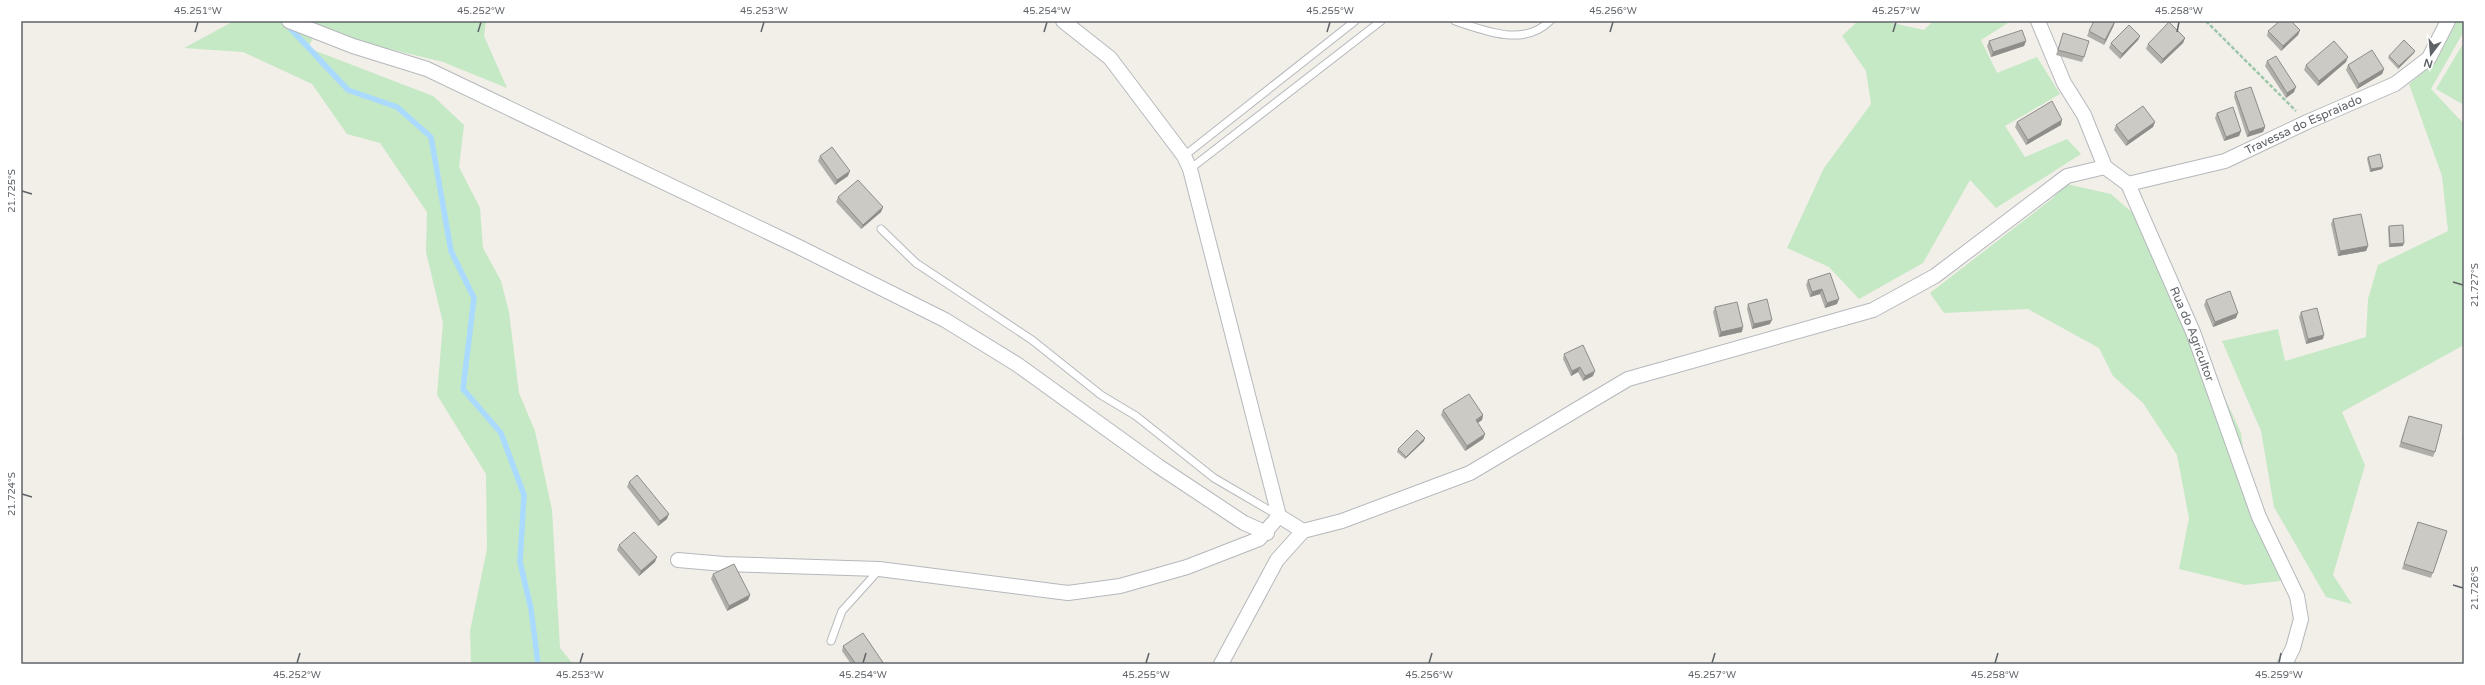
<svg xmlns="http://www.w3.org/2000/svg" width="2485" height="685" viewBox="0 0 2485 685" font-family="'Varela Round',sans-serif">
	<rect width="100%" height="100%" fill="#f1efe8"/>
	<g fill="#c5e8c5">
		<path d="M234 21H486L484 36 507 88 443 62 353 40 318 28 308 48 433 96 464 125 459 167 480 208 483 248 501 281 509 312 519 393 535 431 552 510 560 648 573 664H471L470 631 487 549 486 474 437 395 443 323 426 252 427 212 380 143 347 134 312 84 243 52 184 48Z"/>
		<path d="M1858 21H1883L1924 30 1933 21H2011L1981 40 1997 73 2037 57 2060 94 2005 126 2025 157 2067 139 2081 154 1996 208 1970 180 1923 263 1859 299 1829 267 1787 248 1824 168 1871 104 1866 71 1842 36Z"/>
		<path d="M2457 21H2464V31L2431 89 2464 124V345L2342 412 2365 465 2333 575 2352 604 2326 597 2274 507 2261 431 2222 341 2278 329 2285 361 2366 337 2368 299 2378 265 2448 231 2442 176 2409 84 2436 62Z"/>
		<path d="M2464 42V105L2436 89Z"/>
		<path d="M2066 184 2111 194 2136 216 2200 344 2241 433 2251 516 2289 580 2245 585 2179 569 2189 518 2177 455 2143 403 2113 376 2099 348 2028 309 1944 313 1930 293 2053 198Z"/>
	</g>
	<g fill="none" stroke-linecap="round" stroke-linejoin="round">
		<path stroke="#aadaff" stroke-width="5.5" d="M290 23V28L348 90 397 107 431 137 451 251 474 298 463 389 501 433 524 495 520 562 531 609 538 664"/>
		<defs>
			<g id="service">
				<path d="M1455 21C1486 31 1523 47 1550 21"/>
				<path d="M1184 156 1355 21"/>
				<path d="M1190 169 1381 21"/>
				<path d="M881 229 916 263 1032 340 1101 395 1136 416 1214 478 1279 516"/>
				<path d="M831 641 842 611 879 570"/>
			</g>
			<g id="minor">
				<path d="M289 21 353 46 427 69 799 247 945 320 1018 365 1158 466 1244 523 1267 533"/>
				<path d="M1063 21 1110 58 1184 156 1190 169 1279 516 1303 531"/>
				<path id="s1" d="M2038 21 2064 83 2084 115 2105 167 2128 184 2193 332 2259 517 2297 596 2301 619 2293 648 2285 664"/>
				<path id="s2" d="M2128 184 2225 161 2307 122 2395 84 2429 58 2448 21"/>
				<path d="M678 560 724 564 879 569 1068 593 1120 586 1187 567 1259 539 1279 516"/>
				<path d="M1221 664 1277 560 1303 531 1342 521 1470 473 1628 379 1873 310 1935 276 2067 176 2105 167"/>
			</g>
		</defs>
		<use href="#service" stroke="#b5b8bc" stroke-width="9"/>
		<use href="#minor" stroke="#b5b8bc" stroke-width="16"/>
		<path stroke="#9cc7a9" stroke-width="2.5" stroke-dasharray="4 2" stroke-linecap="butt" d="M2206 21 2296 111"/>
		<use href="#service" stroke="#fff" stroke-width="7"/>
		<use href="#minor" stroke="#fff" stroke-width="14"/>
	</g>
	<g fill="#afaea9">
		<path d="M2114 25 2104 45 2087 36 2089 31Z"/>
		<path d="M2300 30 2298 35 2281 51 2267 36 2268 31Z"/>
		<path d="M2063 33 2084 57 2082 62 2056 55Z"/>
		<path d="M2140 36 2138 40 2120 59 2109 48 2111 43Z"/>
		<path d="M2185 38 2183 43 2161 64 2146 49 2148 44Z"/>
		<path d="M1989 41H2026L2024 46 1991 57 1987 46Z"/>
		<path d="M2415 51 2414 53 2398 69 2388 58 2389 56Z"/>
		<path d="M2267 61 2294 92 2286 98 2265 66Z"/>
		<path d="M2346 62 2318 86 2304 70 2306 65Z"/>
		<path d="M2348 65 2384 69 2382 74 2357 89 2346 70Z"/>
		<path d="M2235 92 2265 127 2263 132 2247 137 2234 97Z"/>
		<path d="M2217 113 2241 131 2239 136 2224 141 2215 118Z"/>
		<path d="M2017 122 2061 125 2026 145 2015 127Z"/>
		<path d="M2155 122 2153 127 2126 146 2114 130 2116 125Z"/>
		<path d="M820 156 848 176 835 185 818 161Z"/>
		<path d="M2368 157 2382 169 2370 172 2367 159Z"/>
		<path d="M838 197 883 207 881 212 861 229 836 202Z"/>
		<path d="M2333 219 2368 246 2366 251 2338 256 2331 224Z"/>
		<path d="M2389 226 2403 246 2389 247 2388 228Z"/>
		<path d="M1830 273 1837 304 1825 308 1820 294 1810 297 1806 285 1808 280Z"/>
		<path d="M2206 300 2236 318 2213 327 2204 305Z"/>
		<path d="M1748 304 1770 324 1752 329 1747 309Z"/>
		<path d="M1715 307 1742 332 1719 337 1713 312Z"/>
		<path d="M2301 312 2323 339 2306 344 2299 317Z"/>
		<path d="M1564 354 1593 376 1583 381 1578 372 1571 376 1563 359Z"/>
		<path d="M1443 410 1483 415 1482 420 1478 423 1485 434 1483 439 1465 451 1441 415Z"/>
		<path d="M2409 416 2435 452 2433 457 2399 447Z"/>
		<path d="M2464 432V440L2462 439Z"/>
		<path d="M1424 441 1405 459 1397 452 1398 449Z"/>
		<path d="M629 482 667 519 658 526 627 487Z"/>
		<path d="M2418 522 2447 531 2431 578 2402 569Z"/>
		<path d="M619 545 655 562 639 576 617 550Z"/>
		<path d="M713 574 750 595 748 600 727 611 711 579Z"/>
		<path d="M843 646 884 664H851L842 651Z"/>
	</g>
	<g fill="#8f8d8a">
		<path d="M2115 21 2114 25 2104 45 2105 40Z"/>
		<path d="M2300 30 2298 35 2281 51 2283 46Z"/>
		<path d="M2140 36 2138 40 2120 59 2122 54Z"/>
		<path d="M2185 38 2183 43 2161 64 2163 59Z"/>
		<path d="M2026 41 2024 46 1991 57 1993 52Z"/>
		<path d="M2415 51 2414 53 2398 69 2399 66Z"/>
		<path d="M2348 57 2346 62 2318 86 2319 81Z"/>
		<path d="M2384 69 2382 74 2357 89 2359 84Z"/>
		<path d="M2296 87 2294 92 2286 98 2287 93Z"/>
		<path d="M2062 120 2061 125 2026 145 2028 140Z"/>
		<path d="M2155 122 2153 127 2126 146 2128 141Z"/>
		<path d="M2265 127 2263 132 2247 137 2249 132Z"/>
		<path d="M2241 131 2239 136 2224 141 2226 137Z"/>
		<path d="M2383 167 2382 169 2370 172 2371 169Z"/>
		<path d="M850 171 848 176 835 185 837 180Z"/>
		<path d="M883 207 881 212 861 229 863 225Z"/>
		<path d="M2404 243 2403 246 2389 247 2390 244Z"/>
		<path d="M2368 246 2366 251 2338 256 2340 251Z"/>
		<path d="M1822 289 1820 294 1810 297 1812 292Z"/>
		<path d="M1839 299 1837 304 1825 308 1827 303Z"/>
		<path d="M2238 313 2236 318 2213 327 2215 322Z"/>
		<path d="M1772 320 1770 324 1752 329 1754 324Z"/>
		<path d="M1743 327 1742 332 1719 337 1721 332Z"/>
		<path d="M2324 335 2323 339 2306 344 2308 339Z"/>
		<path d="M1580 367 1578 372 1571 376 1572 371Z"/>
		<path d="M1595 371 1593 376 1583 381 1585 376Z"/>
		<path d="M1483 415 1482 420 1474 425 1476 420Z"/>
		<path d="M1485 434 1483 439 1465 451 1467 446Z"/>
		<path d="M1425 438 1424 441 1405 459 1406 457Z"/>
		<path d="M669 514 667 519 658 526 660 521Z"/>
		<path d="M657 557 655 562 639 576 641 571Z"/>
		<path d="M750 595 748 600 727 611 729 606Z"/>
	</g>
	<g fill="#cccac5" stroke="#8f8d8a">
		<path d="M2094 21H2115L2105 40 2089 31Z"/>
		<path d="M2280 21H2291L2300 30 2283 46 2268 31Z"/>
		<path d="M2169 22 2185 38 2163 59 2148 44Z"/>
		<path d="M2129 25 2140 36 2122 54 2111 43Z"/>
		<path d="M2022 30 2026 41 1993 52 1989 41Z"/>
		<path d="M2063 33 2089 41 2084 57 2058 50Z"/>
		<path d="M2404 40 2415 51 2399 66 2389 56Z"/>
		<path d="M2334 41 2348 57 2319 81 2306 65Z"/>
		<path d="M2372 50 2384 69 2359 84 2348 65Z"/>
		<path d="M2276 56 2296 87 2287 93 2267 61Z"/>
		<path d="M2251 87 2265 127 2249 132 2235 92Z"/>
		<path d="M2052 101 2062 120 2028 140 2017 122Z"/>
		<path d="M2143 106 2155 122 2128 141 2116 125Z"/>
		<path d="M2233 107 2241 131 2226 137 2217 113Z"/>
		<path d="M832 147 850 171 837 180 820 156Z"/>
		<path d="M2380 154 2383 167 2371 169 2368 157Z"/>
		<path d="M858 180 883 207 863 225 838 197Z"/>
		<path d="M2361 214 2368 246 2340 251 2333 219Z"/>
		<path d="M2403 225 2404 243 2390 244 2389 226Z"/>
		<path d="M1830 273 1839 299 1827 303 1822 289 1812 292 1808 280Z"/>
		<path d="M2230 291 2238 313 2215 322 2206 300Z"/>
		<path d="M1767 299 1772 320 1754 324 1748 304Z"/>
		<path d="M1737 302 1743 327 1721 332 1715 307Z"/>
		<path d="M2317 308 2324 335 2308 339 2301 312Z"/>
		<path d="M1583 345 1595 371 1585 376 1580 367 1572 371 1564 354Z"/>
		<path d="M1469 394 1483 415 1476 420 1485 434 1467 446 1443 410Z"/>
		<path d="M2409 416 2442 425 2435 452 2401 442Z"/>
		<path d="M1417 430 1425 438 1406 457 1398 449Z"/>
		<path d="M637 475 669 514 660 521 629 482Z"/>
		<path d="M2418 522 2447 531 2433 573 2404 564Z"/>
		<path d="M634 532 657 557 641 571 619 545Z"/>
		<path d="M734 564 750 595 729 606 713 574Z"/>
		<path d="M863 633 884 664H856L843 646Z"/>
	</g>
	<path fill="none" stroke="#5f6368" stroke-width="1.5" d="M195 32 198 22M478 32 481 22M761 32 764 22M1044 32 1047 22M1327 32 1330 22M1610 32 1613 22M1893 32 1896 22M2177 32 2179 22M22 191 32 194M2453 282 2463 285M22 494 32 497M2453 585 2463 588M297 663 300 653M580 663 583 653M863 663 866 653M1146 663 1149 653M1429 663 1432 653M1712 663 1715 653M1995 663 1998 653M2279 663 2281 653"/>
	<g text-anchor="middle" dominant-baseline="central" stroke-width="4" stroke-linejoin="round" paint-order="stroke">
		<g font-size="12" fill="#5f6368" stroke="#fff">
			<text stroke="none"><textPath href="#s2" startOffset="186">Travessa do Espraiado</textPath></text>
			<text stroke="none"><textPath href="#s1" startOffset="353">Rua do Agricultor</textPath></text>
		</g>
	</g>
	<rect width="2485" height="685" fill="none" stroke="#ffffff" stroke-width="44"/>
	<g transform="translate(2431 54) rotate(196)" stroke="#ffffff" stroke-width="3" paint-order="stroke">
	<path d="M0-3L7 15L0 10L-7 15Z" fill="#5f6368"/>
	<text y="-6" font-size="11" font-weight="bold" text-anchor="middle" fill="#5f6368">N</text>
	</g>
	<rect x="22" y="22" width="2441" height="641" fill="none" stroke="#5f6368" stroke-width="1.5"/>
	<g font-size="10" text-anchor="middle" fill="#5f6368">
		<text x="198" y="14">45.251°W</text>
		<text x="481" y="14">45.252°W</text>
		<text x="764" y="14">45.253°W</text>
		<text x="1047" y="14">45.254°W</text>
		<text x="1330" y="14">45.255°W</text>
		<text x="1613" y="14">45.256°W</text>
		<text x="1896" y="14">45.257°W</text>
		<text x="2179" y="14">45.258°W</text>
		<text transform="translate(11 191) rotate(-90)" y="4">21.725°S</text>
		<text transform="translate(2474 285) rotate(-90)" y="4">21.727°S</text>
		<text transform="translate(11 494) rotate(-90)" y="4">21.724°S</text>
		<text transform="translate(2474 588) rotate(-90)" y="4">21.726°S</text>
		<text x="297" y="678">45.252°W</text>
		<text x="580" y="678">45.253°W</text>
		<text x="863" y="678">45.254°W</text>
		<text x="1146" y="678">45.255°W</text>
		<text x="1429" y="678">45.256°W</text>
		<text x="1712" y="678">45.257°W</text>
		<text x="1995" y="678">45.258°W</text>
		<text x="2279" y="678">45.259°W</text>
	</g>
</svg>
